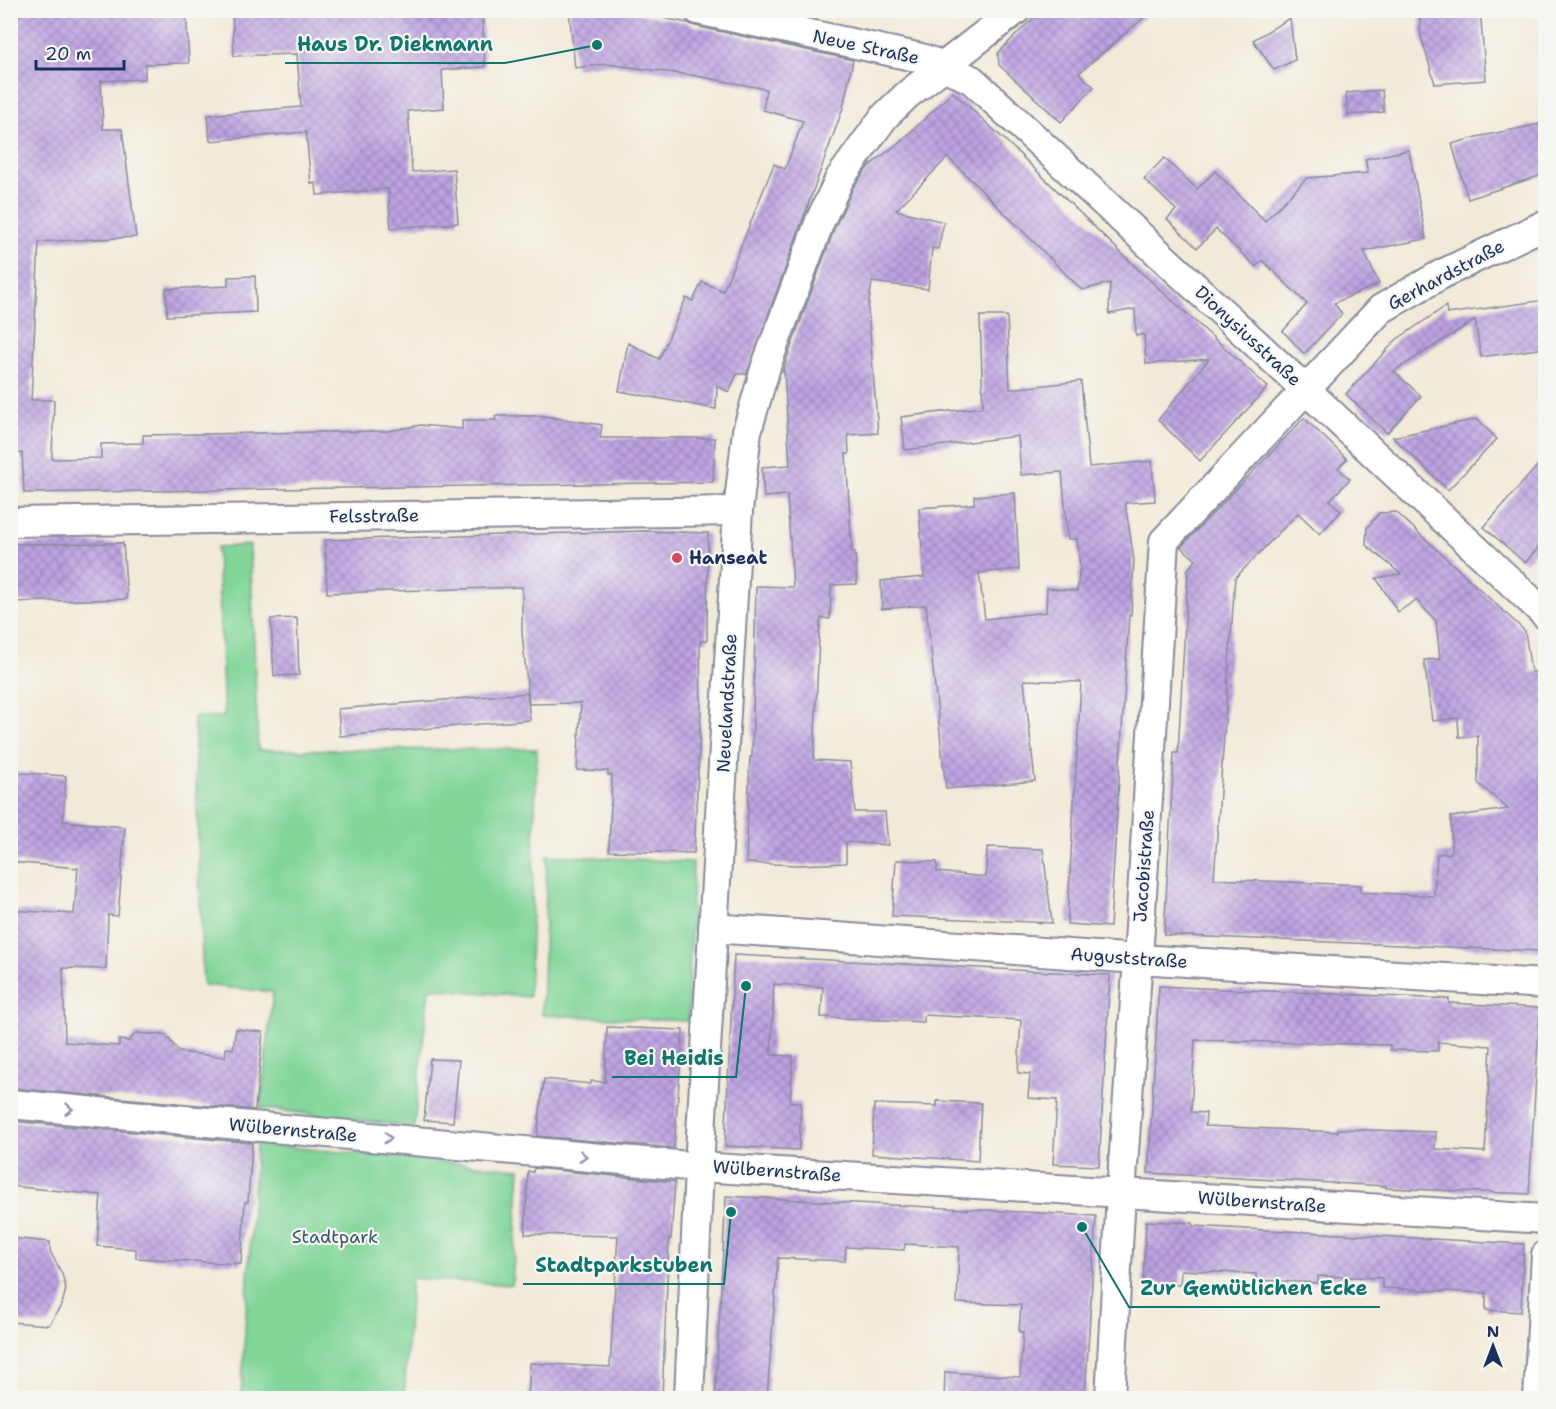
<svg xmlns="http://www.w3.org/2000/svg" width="1556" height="1409" viewBox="0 0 1556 1409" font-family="'Shantell Sans',sans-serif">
	<defs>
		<pattern id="building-cross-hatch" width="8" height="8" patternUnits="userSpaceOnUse" patternTransform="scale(1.5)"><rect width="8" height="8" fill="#bea3e2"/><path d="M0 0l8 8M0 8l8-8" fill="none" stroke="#9a85ba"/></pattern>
	</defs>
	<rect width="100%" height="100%" fill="#f6f6f2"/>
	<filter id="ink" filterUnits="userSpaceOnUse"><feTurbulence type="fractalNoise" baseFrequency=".0167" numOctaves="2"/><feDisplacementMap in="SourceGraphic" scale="12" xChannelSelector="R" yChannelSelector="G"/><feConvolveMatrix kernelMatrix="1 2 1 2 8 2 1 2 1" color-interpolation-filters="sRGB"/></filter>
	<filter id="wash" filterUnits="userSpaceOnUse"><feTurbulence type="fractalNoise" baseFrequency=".008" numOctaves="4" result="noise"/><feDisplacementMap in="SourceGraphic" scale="24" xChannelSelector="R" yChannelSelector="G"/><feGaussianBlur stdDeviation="1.35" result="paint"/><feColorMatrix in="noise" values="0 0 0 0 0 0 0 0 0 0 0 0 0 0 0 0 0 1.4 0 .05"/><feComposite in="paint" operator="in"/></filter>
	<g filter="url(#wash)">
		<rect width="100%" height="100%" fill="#f2ead8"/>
		<g fill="#81d698" stroke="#4e827b" stroke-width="1.5">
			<path d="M250 545 258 750 537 749 529 997 429 988 414 1127 260 1108 273 992 203 985 194 717H224L217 547Z"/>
			<path d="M547 855 693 862 688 1021 542 1015Z"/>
			<path d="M256 1144 520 1169 512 1285 411 1278 404 1398H241Z"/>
		</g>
		<g id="blocks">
			<g fill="url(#building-cross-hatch)" fill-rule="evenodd">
				<path d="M35 10H186L189 63 145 64V79L101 81 103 129H122L136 237 39 242 31 400H54L52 459 101 458V444L143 443V435L388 431 421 425 462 429V420H496L495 416H543L602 425 600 438H715L713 482 24 493 22 453 10 454V19Z"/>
				<path d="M232 10H482L485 67 442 70 444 108 408 111 412 172 454 169 458 223 391 228 388 189 317 195 316 183 311 184 306 132 210 141 208 115 301 107 297 54 234 56Z"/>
				<path d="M569 10H623L688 23 695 26 853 60 843 108 747 374H737L729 392 717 386 716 409 619 391 628 343 659 359 686 298 693 301 702 282 723 291 774 164 785 169 803 121 763 110 766 89 691 75 606 64 575 68Z"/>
				<path d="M1041 10H1153L1079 73 1094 87 1061 122 999 65 998 53Z"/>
				<path d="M1419 10H1480L1486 80 1435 84 1421 36Z"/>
				<path d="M1290 18 1295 60 1274 70 1253 40Z"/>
				<path d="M1382 90 1384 112 1348 115 1346 93Z"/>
				<path d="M953 92 1005 140 1144 275 1268 387 1200 461 1158 420 1209 359 1146 364 1144 334 1136 336 1135 309 1109 314 1110 283 1082 290 948 157 896 210 944 222 938 249 932 248 928 289 872 282 868 308 878 433 848 435 849 454H846L852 552H855L857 584 831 585 830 619 821 618 819 635 814 760 850 762 855 812H885L888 845 846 842V863L797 865 746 863 750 757H752L756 586 793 587 787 495 764 497 762 467 790 465 784 371 782 372 835 227 854 186 869 166 900 142Z"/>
				<path d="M1545 123V174L1468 199 1452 144 1477 137Z"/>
				<path d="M1409 150 1426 239 1364 251 1379 284 1334 303 1342 314 1304 354 1283 331 1307 304 1262 260 1256 267 1216 229 1197 248 1167 219 1176 210 1144 179 1164 158 1197 189 1215 171 1265 221 1307 178 1368 173 1365 159Z"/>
				<path d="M255 276 256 312 167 316 166 289 228 286V277Z"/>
				<path d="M1545 300V348L1481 357 1475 320 1394 371 1421 396 1387 433 1346 394 1396 340 1446 306 1447 314Z"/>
				<path d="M980 316H1007L1010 389 1081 381 1089 467 1152 461 1155 501 1125 503 1134 560 1131 615H1129L1110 927 1067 924 1081 682 1024 680 1035 781 946 789 926 605 882 609 881 581 924 577 919 508 974 504V496L1015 493 1019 569 979 573 985 619 1046 612 1047 588 1077 591 1080 566 1077 539H1068L1062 472 1021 475 1018 436 905 450 901 417 983 407Z"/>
				<path d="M1304 418 1347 459 1338 468 1350 479 1330 500 1341 511 1320 534 1298 513 1235 578 1214 879 1361 885 1360 892 1434 896 1437 854 1451 853V817L1508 809 1478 783V736L1459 737 1458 718 1432 721 1424 660 1440 659 1436 621 1416 600 1398 612 1376 578 1401 574 1366 545 1367 528 1379 513 1396 512 1525 631 1531 672 1545 671V845H1540L1543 904 1541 951 1164 935 1174 753H1178L1188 569 1196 560 1181 547Z"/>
				<path d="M1477 419 1497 439 1448 490 1393 437Z"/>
				<path d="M1545 457V540L1525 563 1484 527Z"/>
				<path d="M645 531 708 533 707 641H700L701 709 694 853 609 851 612 775H608V771L577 770 581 703 529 704 522 632V587L327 593 325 540Z"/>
				<path d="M123 543 127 599 10 602V544Z"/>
				<path d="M297 618 299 675 274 676 271 619Z"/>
				<path d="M527 693 530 720 340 736 338 709Z"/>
				<path d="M10 772 66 776 63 821 125 827 118 916 108 915 106 969 63 968 65 1042 119 1046V1040L129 1041 136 1033 166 1035 179 1052 225 1057 226 1048 233 1049 236 1029 263 1032 255 1110 10 1088V910L74 914 78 868 10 862Z"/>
				<path d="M987 847 1043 849 1052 923 892 916 896 860 937 862V872L986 877Z"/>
				<path d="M734 955 1110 975 1099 1166 1053 1164 1057 1100 1028 1098 1030 1074 1018 1073 1021 1020 924 1015V1022L821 1017 823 987 774 984 771 1055 793 1056 790 1102H801L799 1150 725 1146Z"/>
				<path d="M1159 986 1449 999V1003L1540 1008 1529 1194 1433 1190 1386 1188V1186L1148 1173ZM1195 1040 1390 1045V1050L1438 1051V1042L1491 1046 1485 1152 1435 1149 1436 1132 1338 1129V1132L1205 1126 1206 1113 1191 1112Z"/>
				<path d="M607 1027 683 1030 674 1148 537 1136 544 1079 591 1084V1081L605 1082Z"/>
				<path d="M430 1059 459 1060 453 1122 424 1120Z"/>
				<path d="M937 1101 981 1103 978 1161 872 1154 874 1104 937 1106Z"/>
				<path d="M10 1121 252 1143 248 1202H245L241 1264 136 1258V1249L97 1246 101 1195 10 1186Z"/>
				<path d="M534 1168 675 1182 671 1239 669 1238 662 1398H528L530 1363 610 1367 618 1236 525 1234 528 1171 533 1172Z"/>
				<path d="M726 1196 1096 1216 1085 1398H944L945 1372 1020 1377 1023 1332H1019L1021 1305 957 1303 959 1247 905 1244 904 1250 846 1247 845 1261 778 1258 767 1398H715Z"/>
				<path d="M1146 1221 1193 1223V1226L1524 1244 1521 1312 1486 1310V1293L1382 1288V1278L1318 1276V1283L1256 1280V1274L1181 1270 1180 1285 1143 1283Z"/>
				<path d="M10 1238 50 1242V1251L62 1274 66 1289 62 1304 49 1325 10 1322Z"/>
			</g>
		</g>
	</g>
	<g filter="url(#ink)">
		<use href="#blocks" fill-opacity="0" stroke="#868c9b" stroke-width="1.5"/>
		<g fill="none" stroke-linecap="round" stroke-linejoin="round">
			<defs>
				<g id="street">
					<path d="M698 10 921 58 944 66 1016 10"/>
					<path d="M10 522 738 511"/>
					<path d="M713 928 1138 959 1546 984"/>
					<path d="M10 1104 699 1167 1546 1219"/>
					<path d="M689 1398 699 1167 738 511 747 431 766 366 820 221 840 178 884 117 907 95 944 66 972 80 1306 390 1546 615"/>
					<path d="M1110 1398 1121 1193 1138 959 1164 541 1381 309 1442 274 1546 224"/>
					<path d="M1538 1398 1546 1255"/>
				</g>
			</defs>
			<use href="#street" stroke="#868c9b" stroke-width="32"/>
			<use href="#street" stroke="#fff" stroke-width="28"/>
		</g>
		<defs><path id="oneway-chevron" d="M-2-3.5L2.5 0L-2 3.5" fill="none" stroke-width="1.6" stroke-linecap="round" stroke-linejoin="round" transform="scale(1.5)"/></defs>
		<g stroke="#8d97ae">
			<use href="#oneway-chevron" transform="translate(69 1109) rotate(5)"/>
			<use href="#oneway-chevron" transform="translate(388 1138) rotate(5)"/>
			<use href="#oneway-chevron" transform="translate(583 1156) rotate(5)"/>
		</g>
	</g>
	<circle fill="#d1495b" stroke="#f6f6f2" stroke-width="2" cx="677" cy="558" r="6"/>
	<g text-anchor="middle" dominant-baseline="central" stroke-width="4.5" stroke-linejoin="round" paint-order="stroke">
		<g font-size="18" fill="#1b2f5e" stroke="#f6f6f2">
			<text transform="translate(866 47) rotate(12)">Neue Straße</text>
			<text transform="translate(1446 275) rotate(-28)">Gerhardstraße</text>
			<text transform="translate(1248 336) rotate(43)">Dionysiusstraße</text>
			<text transform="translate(374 516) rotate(-1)">Felsstraße</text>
			<text transform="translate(727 703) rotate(-87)">Neuelandstraße</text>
			<text transform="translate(1144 866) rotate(-86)">Jacobistraße</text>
			<text transform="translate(1129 958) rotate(4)">Auguststraße</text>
			<text transform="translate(293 1130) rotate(5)">Wülbernstraße</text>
			<text transform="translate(777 1171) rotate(4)">Wülbernstraße</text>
			<text transform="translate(1262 1202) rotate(4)">Wülbernstraße</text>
		</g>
		<g font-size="18" font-weight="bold" fill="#1b2f5e" stroke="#f6f6f2" text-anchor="start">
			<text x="689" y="558">Hanseat</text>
		</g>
		<g font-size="18" fill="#34596c" stroke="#f6f6f2">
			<text x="335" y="1237">Stadtpark</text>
		</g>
	</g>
	<path fill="none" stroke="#0f766e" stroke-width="2" d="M597 45L505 63H285M746 986L736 1077H612M731 1212L724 1284H523M1082 1227L1129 1307H1380"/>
	<g fill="#0f766e" stroke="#f6f6f2" stroke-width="2">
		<circle cx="597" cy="45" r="6"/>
		<circle cx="746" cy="986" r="6"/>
		<circle cx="731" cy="1212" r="6"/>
		<circle cx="1082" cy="1227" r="6"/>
	</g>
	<g font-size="20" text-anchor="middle" font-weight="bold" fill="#0f766e" stroke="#f6f6f2" stroke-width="4.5" stroke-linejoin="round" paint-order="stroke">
		<text x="395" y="51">Haus Dr. Diekmann</text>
		<text x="674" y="1065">Bei Heidis</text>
		<text x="624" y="1272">Stadtparkstuben</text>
		<text x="1254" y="1295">Zur Gemütlichen Ecke</text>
	</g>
	<rect width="1556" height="1409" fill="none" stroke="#f6f6f2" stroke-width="36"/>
	<g transform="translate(1493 1346)" stroke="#f6f6f2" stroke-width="4.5" paint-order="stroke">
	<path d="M0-4.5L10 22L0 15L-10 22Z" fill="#1b2f5e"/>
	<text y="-9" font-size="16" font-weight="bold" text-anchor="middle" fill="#1b2f5e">N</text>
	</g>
	<path d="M36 60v9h88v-9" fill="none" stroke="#1b2f5e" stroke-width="3"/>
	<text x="45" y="60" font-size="18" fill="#1b2f5e" stroke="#f6f6f2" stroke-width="4.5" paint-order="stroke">20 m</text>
</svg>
